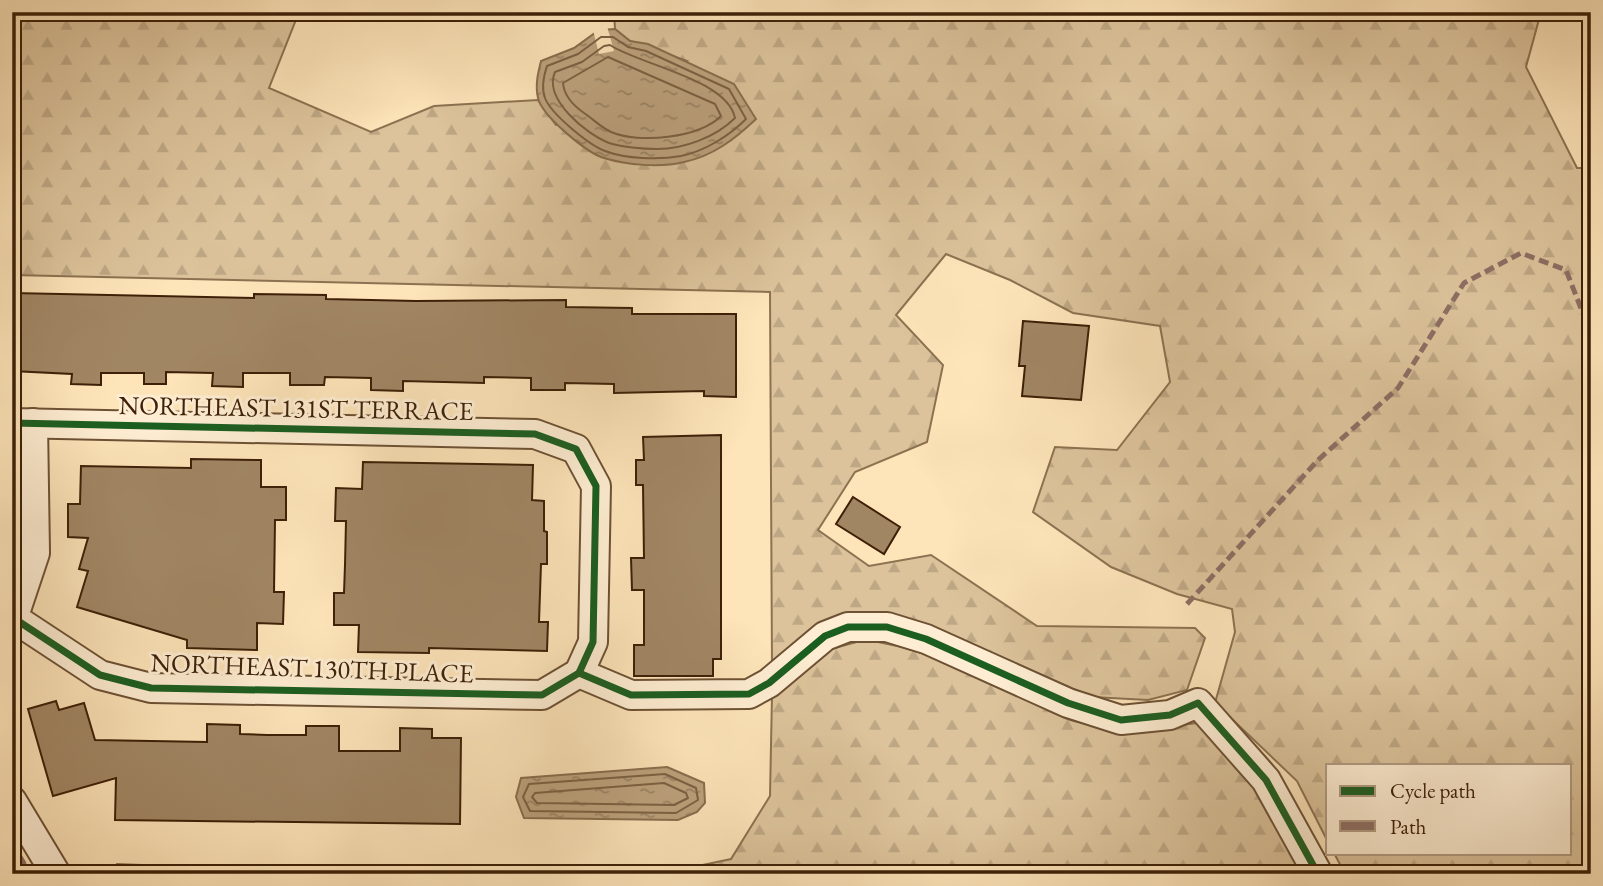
<svg xmlns="http://www.w3.org/2000/svg" width="1603" height="886" viewBox="0 0 1603 886" font-family="'EB Garamond',serif">
	<defs>
		<pattern id="forest-firs" width="22" height="20" patternUnits="userSpaceOnUse" patternTransform="scale(1.75)"><rect width="22" height="20" fill="#dcc39b"/><path d="M5 1l3.5 6h-7zM16 11l3.5 6h-7z" fill="#bea784"/></pattern>
		<pattern id="water-ripples" width="26" height="14" patternUnits="userSpaceOnUse" patternTransform="scale(1.75)"><rect width="26" height="14" fill="#bca17c"/><path d="M2 4q2-2 4 0t4 0M15 11q2-2 4 0t4 0" fill="none" stroke="#9a8364"/></pattern>
	</defs>
	<rect width="100%" height="100%" fill="#fde4b9"/>
	<filter id="stains"><feTurbulence type="fractalNoise" baseFrequency=".00286" numOctaves="4"/><feColorMatrix values="0 0 0 0 .2 0 0 0 0 .09 0 0 0 0 .02 0 0 0 .5 -.17"/></filter>
	<radialGradient id="worn" r=".72"><stop offset=".6" stop-color="#630" stop-opacity="0"/><stop offset="1" stop-color="#630" stop-opacity=".3"/></radialGradient>
	<g fill="url(#forest-firs)" stroke="#8c7251" stroke-width="2">
		<path d="M12 12H299L269 88 371 132 434 106 538 100 556 125 687 61 630 41 615 29 614 12H1541L1526 67 1577 168H1591V874H1345L1334 853H1570V765H1328V842L1297 781 1215 703 1235 632 1232 609 1177 594 1111 567 1033 512 1055 447 1117 450 1170 382 1160 326 1073 313 1010 280 946 254 896 315 943 365 927 442 855 472 818 530 869 566 931 555 1037 626 1195 628 1205 638 1187 690 1148 700 1092 697 926 624 874 614 772 667 770 292 12 275Z"/>
		<path d="M864 640C920 646 969 672 1020 696 1037 704 1056 716 1074 721 1115 731 1156 729 1197 723L1255 785 1304 874H660L731 859 770 796 772 695 827 650Z"/>
		<path d="M117 864 263 870 284 874H113Z"/>
		<path d="M448 868 566 874H420Z"/>
	</g>
	<g fill="url(#water-ripples)" stroke="#896d4d" stroke-width="2">
		<path d="M615 29 630 41 648 44 734 84 756 119C735 139 713 156 684 162 660 168 627 165 604 158 587 153 542 116 538 98 535 85 538 73 541 61L574 48 599 30Z"/>
		<path d="M667 767 704 783 705 803 697 812 678 820 524 818 516 797 521 778Z"/>
	</g>
	<path fill="#fde4b9" d="M598 26H607L614 51 599 54 593 30Z"/>
	<g fill="none" stroke-linecap="round" stroke-linejoin="round">
		<g stroke="#7c6042" stroke-width="2">
			<path d="M601 37H613L628 47 646 51 729 89 746 119C729 136 705 151 681 156 659 160 626 159 605 151 589 145 551 114 545 98 541 88 544 75 547 66L578 54Z"/>
			<path d="M610 45C640 65 727 79 735 118 716 137 684 149 657 149 643 149 621 147 609 143 586 134 543 99 555 72L582 62 604 46Z"/>
			<path d="M608 57 715 104 721 116C699 138 639 144 611 132 602 128 593 119 584 113 574 106 564 96 563 83Z"/>
			<path d="M665 774 696 788 698 800 676 813 530 811 523 797 529 784Z"/>
			<path d="M664 783 686 793 688 798 674 805 537 803 532 797 535 793Z"/>
		</g>
	</g>
	<g fill="#a18664" stroke="#3d2007" stroke-width="2">
		<path d="M12 293 254 298V294L326 295V299L416 301 566 300V307L632 308V314H736V397L704 396V391L614 393V384L565 383V390H531V378L484 377V383L403 381V391L371 390V378L325 377 324 385H290V373H243V387L212 386 213 373 166 372V384H144V373H101V385L71 384 72 374 12 371Z"/>
		<path d="M1023 321 1089 326 1081 400 1022 396 1025 366H1019Z"/>
		<path d="M721 435V659H713V676H634V645H644V590H632L631 558H644L643 485H636V460H644L643 437Z"/>
		<path d="M191 459 261 460V487H286V520H275L274 592H284L283 624 257 623V650L187 648V640L77 607 88 571 79 569 88 538 68 537V504H80L81 466 191 468Z"/>
		<path d="M363 462 533 465 532 500 544 501V531L547 532V564H541L539 622H548L547 651 429 648V653L358 652 359 625H334V593H344L345 565 346 521H335L336 488 362 489Z"/>
		<path d="M853 497 900 527 884 554 836 524Z"/>
		<path d="M56 701 59 710 84 703 95 740 207 742V724L240 725V734L267 735H306V726H339V751H400V728L432 729V738H461L460 824 115 820 116 778 53 796 28 709Z"/>
	</g>
	<g fill="none" stroke-linecap="round" stroke-linejoin="round">
		<defs>
			<g id="minor">
				<path d="M12 423 535 434 576 449 596 486 593 642 579 673 542 695 151 688 100 675 15 619"/>
				<path d="M12 622 35 553 33 423"/>
				<path d="M579 673 631 695 749 694 769 683 825 636 848 627H887L926 639 1068 703 1121 720 1170 715 1198 703 1266 780 1318 874"/>
				<path d="M12 801 56 874"/>
			</g>
		</defs>
		<use href="#minor" stroke="#6d5134" stroke-width="32"/>
		<use href="#minor" stroke="#feedd2" stroke-width="28"/>
		<g stroke="#8d6e63" stroke-width="5" stroke-dasharray="10 5" stroke-linecap="butt">
			<path d="M1187 604 1318 460 1398 388 1464 283 1521 253 1566 270 1591 334"/>
			<path d="M12 843 30 874"/>
		</g>
		<defs>
			<g id="cycleway">
				<path d="M12 423 535 434 576 449 596 486 593 642 579 673 542 695 151 688 100 675 15 619"/>
				<path d="M579 673 631 695 749 694 769 683 825 636 848 627H887L926 639 1068 703 1121 720 1170 715 1198 703 1266 780 1318 874"/>
			</g>
		</defs>
		<use href="#cycleway" stroke="#feedd2" stroke-width="11"/>
		<use href="#cycleway" stroke="#1b5e20" stroke-width="7"/>
	</g>
	<g text-anchor="middle" dominant-baseline="central" stroke-width="6" stroke-linejoin="round" paint-order="stroke">
		<g font-size="26" fill="#3d2007" stroke="#feedd2">
			<text transform="translate(296 408) rotate(1)">NORTHEAST 131ST TERRACE</text>
			<text transform="translate(312 668) rotate(2)">NORTHEAST 130TH PLACE</text>
		</g>
	</g>
	<rect width="1603" height="886" fill="none" stroke="#fde4b9" stroke-width="42"/>
	<rect x="14" y="14" width="1575" height="858" fill="none" stroke="#3d2007" stroke-width="3.5"/>
	<rect x="21" y="21" width="1561" height="844" fill="none" stroke="#3d2007" stroke-width="2"/>
	<rect x="1326" y="764" width="245" height="91" fill="#feedd2" stroke="#b19b81" stroke-width="2"/>
	<rect x="1340" y="786" width="35" height="10" fill="#1b5e20" stroke="#b19b81" stroke-width="2"/>
	<text x="1390" y="798" font-size="21" fill="#3d2007">Cycle path</text>
	<rect x="1340" y="821" width="35" height="10" fill="#8d6e63" stroke="#b19b81" stroke-width="2"/>
	<text x="1390" y="834" font-size="21" fill="#3d2007">Path</text>
	<rect width="100%" height="100%" filter="url(#stains)"/>
	<rect width="100%" height="100%" fill="url(#worn)"/>
</svg>
